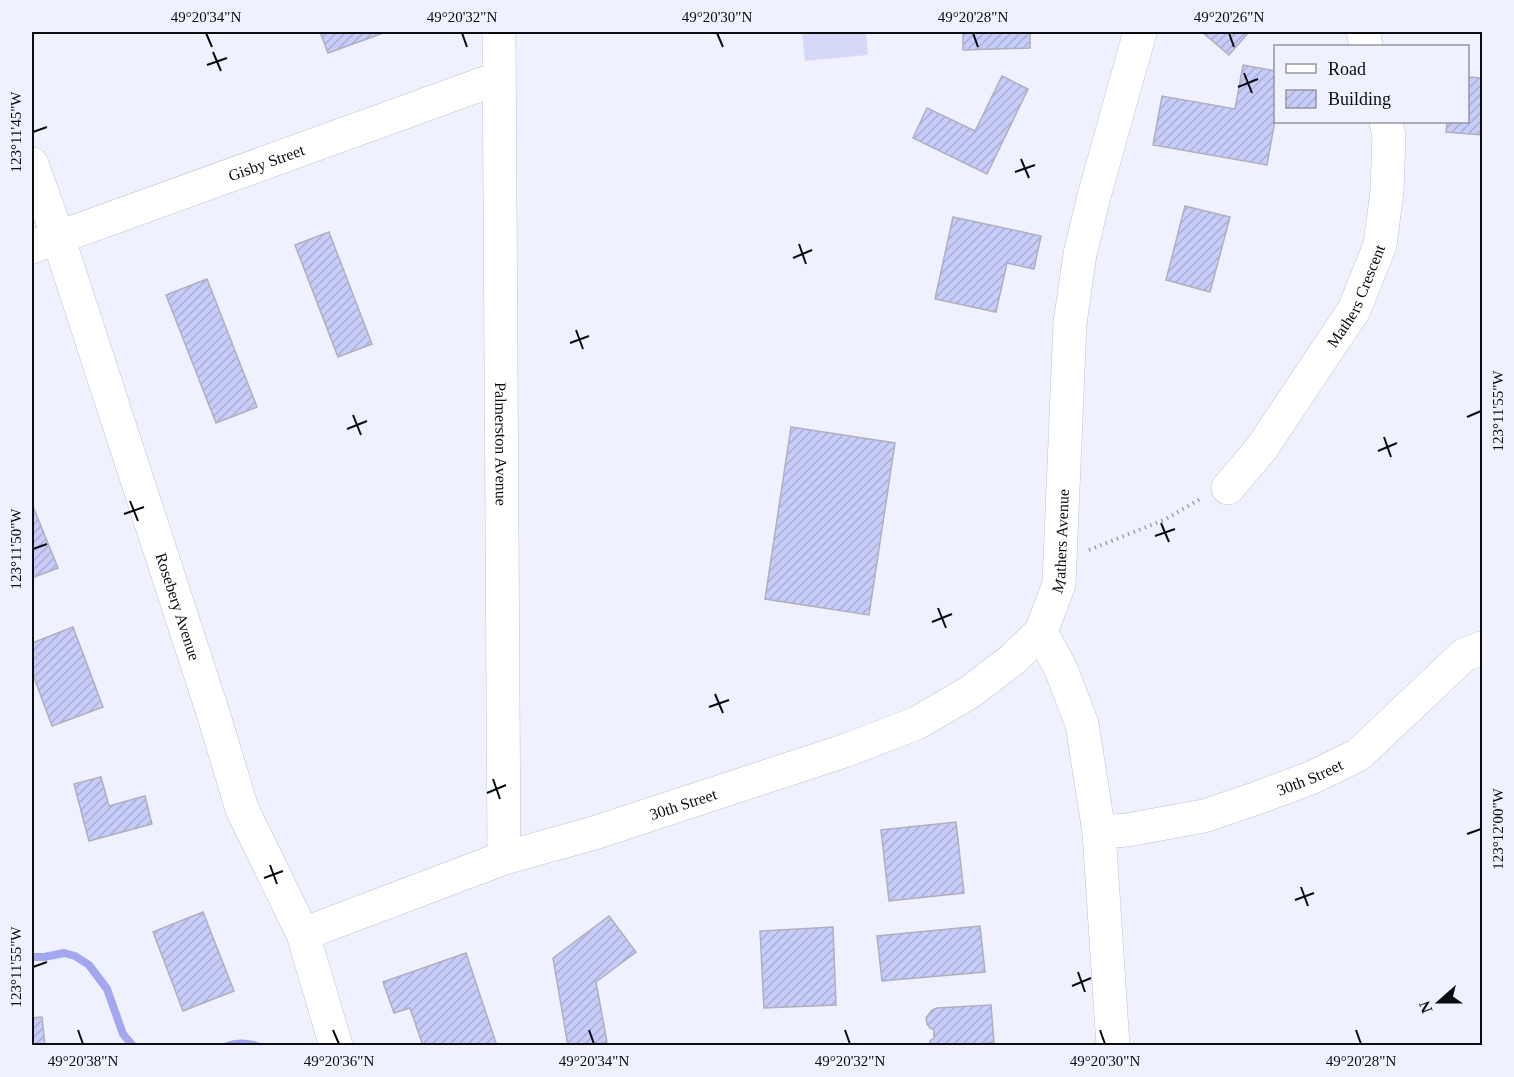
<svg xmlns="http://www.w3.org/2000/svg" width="1514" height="1077" viewBox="0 0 1514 1077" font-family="Georgia,serif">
	<defs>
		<pattern id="building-hatch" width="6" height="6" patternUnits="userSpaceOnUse" patternTransform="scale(1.5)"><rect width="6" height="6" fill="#c7ccf9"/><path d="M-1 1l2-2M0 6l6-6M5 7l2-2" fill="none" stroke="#aaaed4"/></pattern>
	</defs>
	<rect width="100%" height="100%" fill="#eff1ff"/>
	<path fill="#d6d9f5" d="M802 32H866L868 55 805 61Z"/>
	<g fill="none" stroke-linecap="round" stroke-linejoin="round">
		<g stroke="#a2a7f0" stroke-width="8">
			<path d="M32 957H44L64 953 75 956 89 965 107 989 123 1034 133 1046"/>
			<path d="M227 1046C237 1042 247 1043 257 1046"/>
		</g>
	</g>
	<g fill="url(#building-hatch)" stroke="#aeb0bd" stroke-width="1.5">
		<path d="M320 32H386L328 53Z"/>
		<path d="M963 32H1030V48L963 50Z"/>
		<path d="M1202 32H1249L1229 55Z"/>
		<path d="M1243 65 1276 71V115L1267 165 1153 145 1162 96 1235 109Z"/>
		<path d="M1002 76 1028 89 987 174 913 138 927 108 975 131Z"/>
		<path d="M1468 77 1482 78V135L1446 132 1447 122H1468Z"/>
		<path d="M1185 206 1230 217 1210 292 1166 280Z"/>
		<path d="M953 217 1041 236 1034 269 1007 263 996 312 935 299Z"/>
		<path d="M329 232 372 344 338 357 295 245Z"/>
		<path d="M207 279 257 407 216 423 166 295Z"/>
		<path d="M791 427 895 443 869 615 765 599Z"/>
		<path d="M32 504 58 568 32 578Z"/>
		<path d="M73 627 103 707 52 726 32 672V643Z"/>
		<path d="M101 777 109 806 145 796 152 824 89 841 74 784Z"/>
		<path d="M956 822 964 893 889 901 881 830Z"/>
		<path d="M203 912 234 991 183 1011 153 932Z"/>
		<path d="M609 916 636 952 596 982 607 1042 589 1046H568L553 958Z"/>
		<path d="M980 926 985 972 882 981 877 936Z"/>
		<path d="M833 927 836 1005 764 1008 760 931Z"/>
		<path d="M466 953 497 1046H423L410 1008 394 1013 383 982Z"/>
		<path d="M991 1005 994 1042 985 1043V1046H929L930 1041 934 1038V1030L930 1028 927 1024 926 1018 932 1010 937 1008Z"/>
		<path d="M42 1017 45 1046H32V1018Z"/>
	</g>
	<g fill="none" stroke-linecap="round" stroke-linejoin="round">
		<defs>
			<g id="minor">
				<path id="s1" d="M499 32 504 858"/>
				<path d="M1363 32 1366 46"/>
				<path id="s2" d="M32 164 58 237 214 716 242 809 303 934 336 1046"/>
				<path id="s3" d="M32 247 499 78"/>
				<path id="s4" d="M1228 488 1261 449 1354 310 1380 245 1387 191 1389 136 1386 122"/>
				<path id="s5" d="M1099 832 1127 830 1204 816 1257 798 1313 777 1358 755 1464 655 1482 648"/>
				<path id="s6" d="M303 934 504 858 594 833 847 750 917 723 970 692 1013 659 1041 632"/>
				<path id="s7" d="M1113 1046 1099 832 1082 724 1061 669 1041 632 1059 584 1070 323 1080 254 1094 196 1140 32"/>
			</g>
		</defs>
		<use href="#minor" stroke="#c0c2cf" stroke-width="34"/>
		<path stroke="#9e9faa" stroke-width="4" stroke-dasharray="1.5 4.5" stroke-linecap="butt" d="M1089 550 1166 519 1202 498"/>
		<use href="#minor" stroke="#fff" stroke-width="33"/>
	</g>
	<path fill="none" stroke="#0b0c10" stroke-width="2" d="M206 33 212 47M462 33 467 47M717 33 723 47M973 33 978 47M1229 33 1234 47M213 52 221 71M207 65 227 58M1244 73 1252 93M1238 87 1258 79M33 132 47 127M1021 159 1029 178M1015 172 1035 165M799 244 806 264M793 258 812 250M576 330 583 349M570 343 589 336M353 415 361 435M1467 417 1481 411M347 429 367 421M1384 437 1391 457M1378 451 1397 443M130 501 138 521M124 514 144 507M1161 523 1169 542M1155 536 1175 529M33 549 47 544M938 608 946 628M932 622 952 614M715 694 723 713M709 707 729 700M493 779 500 799M487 793 506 785M1467 834 1481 829M270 865 277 884M264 878 283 871M1301 887 1308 906M1295 900 1314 893M33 967 47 962M1078 972 1085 992M1072 986 1091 978M78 1030 83 1044M333 1030 339 1044M589 1030 594 1044M845 1030 850 1044M1100 1030 1105 1044M1356 1030 1361 1044"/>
	<g text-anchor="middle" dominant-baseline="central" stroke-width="4.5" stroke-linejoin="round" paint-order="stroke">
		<g font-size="16" fill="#0b0c10" stroke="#eff1ff">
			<text stroke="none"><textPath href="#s3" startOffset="249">Gisby Street</textPath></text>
			<text stroke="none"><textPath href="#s4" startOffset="232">Mathers Crescent</textPath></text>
			<text stroke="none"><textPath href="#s1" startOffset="412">Palmerston Avenue</textPath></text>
			<text stroke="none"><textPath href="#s7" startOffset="519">Mathers Avenue</textPath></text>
			<text stroke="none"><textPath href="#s2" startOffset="466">Rosebery Avenue</textPath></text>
			<text stroke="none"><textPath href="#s5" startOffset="219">30th Street</textPath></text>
			<text stroke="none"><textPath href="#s6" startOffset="402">30th Street</textPath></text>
		</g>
	</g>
	<rect width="1514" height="1077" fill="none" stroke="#eff1ff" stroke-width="66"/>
	<rect x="1274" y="45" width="195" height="78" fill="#eff1ff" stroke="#94959f" stroke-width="1.5"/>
	<rect x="1286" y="64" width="30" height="9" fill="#ffffff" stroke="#94959f" stroke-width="1.5"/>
	<text x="1328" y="75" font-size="18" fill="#0b0c10">Road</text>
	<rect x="1286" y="90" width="30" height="18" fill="url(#building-hatch)" stroke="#94959f" stroke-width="1.5"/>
	<text x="1328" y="105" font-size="18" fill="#0b0c10">Building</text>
	<g transform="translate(1439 1002) rotate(249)" stroke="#eff1ff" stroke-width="4.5" paint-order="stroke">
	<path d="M0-4.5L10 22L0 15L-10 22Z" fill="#0b0c10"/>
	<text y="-9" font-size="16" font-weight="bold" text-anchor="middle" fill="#0b0c10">N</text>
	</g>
	<rect x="33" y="33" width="1448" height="1011" fill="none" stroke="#0b0c10" stroke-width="2"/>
	<g font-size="15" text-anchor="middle" fill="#0b0c10">
		<text x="206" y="22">49°20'34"N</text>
		<text x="462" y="22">49°20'32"N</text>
		<text x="717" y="22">49°20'30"N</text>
		<text x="973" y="22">49°20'28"N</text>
		<text x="1229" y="22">49°20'26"N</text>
		<text transform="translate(16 132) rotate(-90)" y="5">123°11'45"W</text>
		<text transform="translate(1498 411) rotate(-90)" y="5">123°11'55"W</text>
		<text transform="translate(16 549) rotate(-90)" y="5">123°11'50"W</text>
		<text transform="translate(1498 829) rotate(-90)" y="5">123°12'00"W</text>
		<text transform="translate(16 967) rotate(-90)" y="5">123°11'55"W</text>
		<text x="83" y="1066">49°20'38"N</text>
		<text x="339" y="1066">49°20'36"N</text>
		<text x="594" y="1066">49°20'34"N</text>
		<text x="850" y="1066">49°20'32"N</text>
		<text x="1105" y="1066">49°20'30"N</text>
		<text x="1361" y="1066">49°20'28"N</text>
	</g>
</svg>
